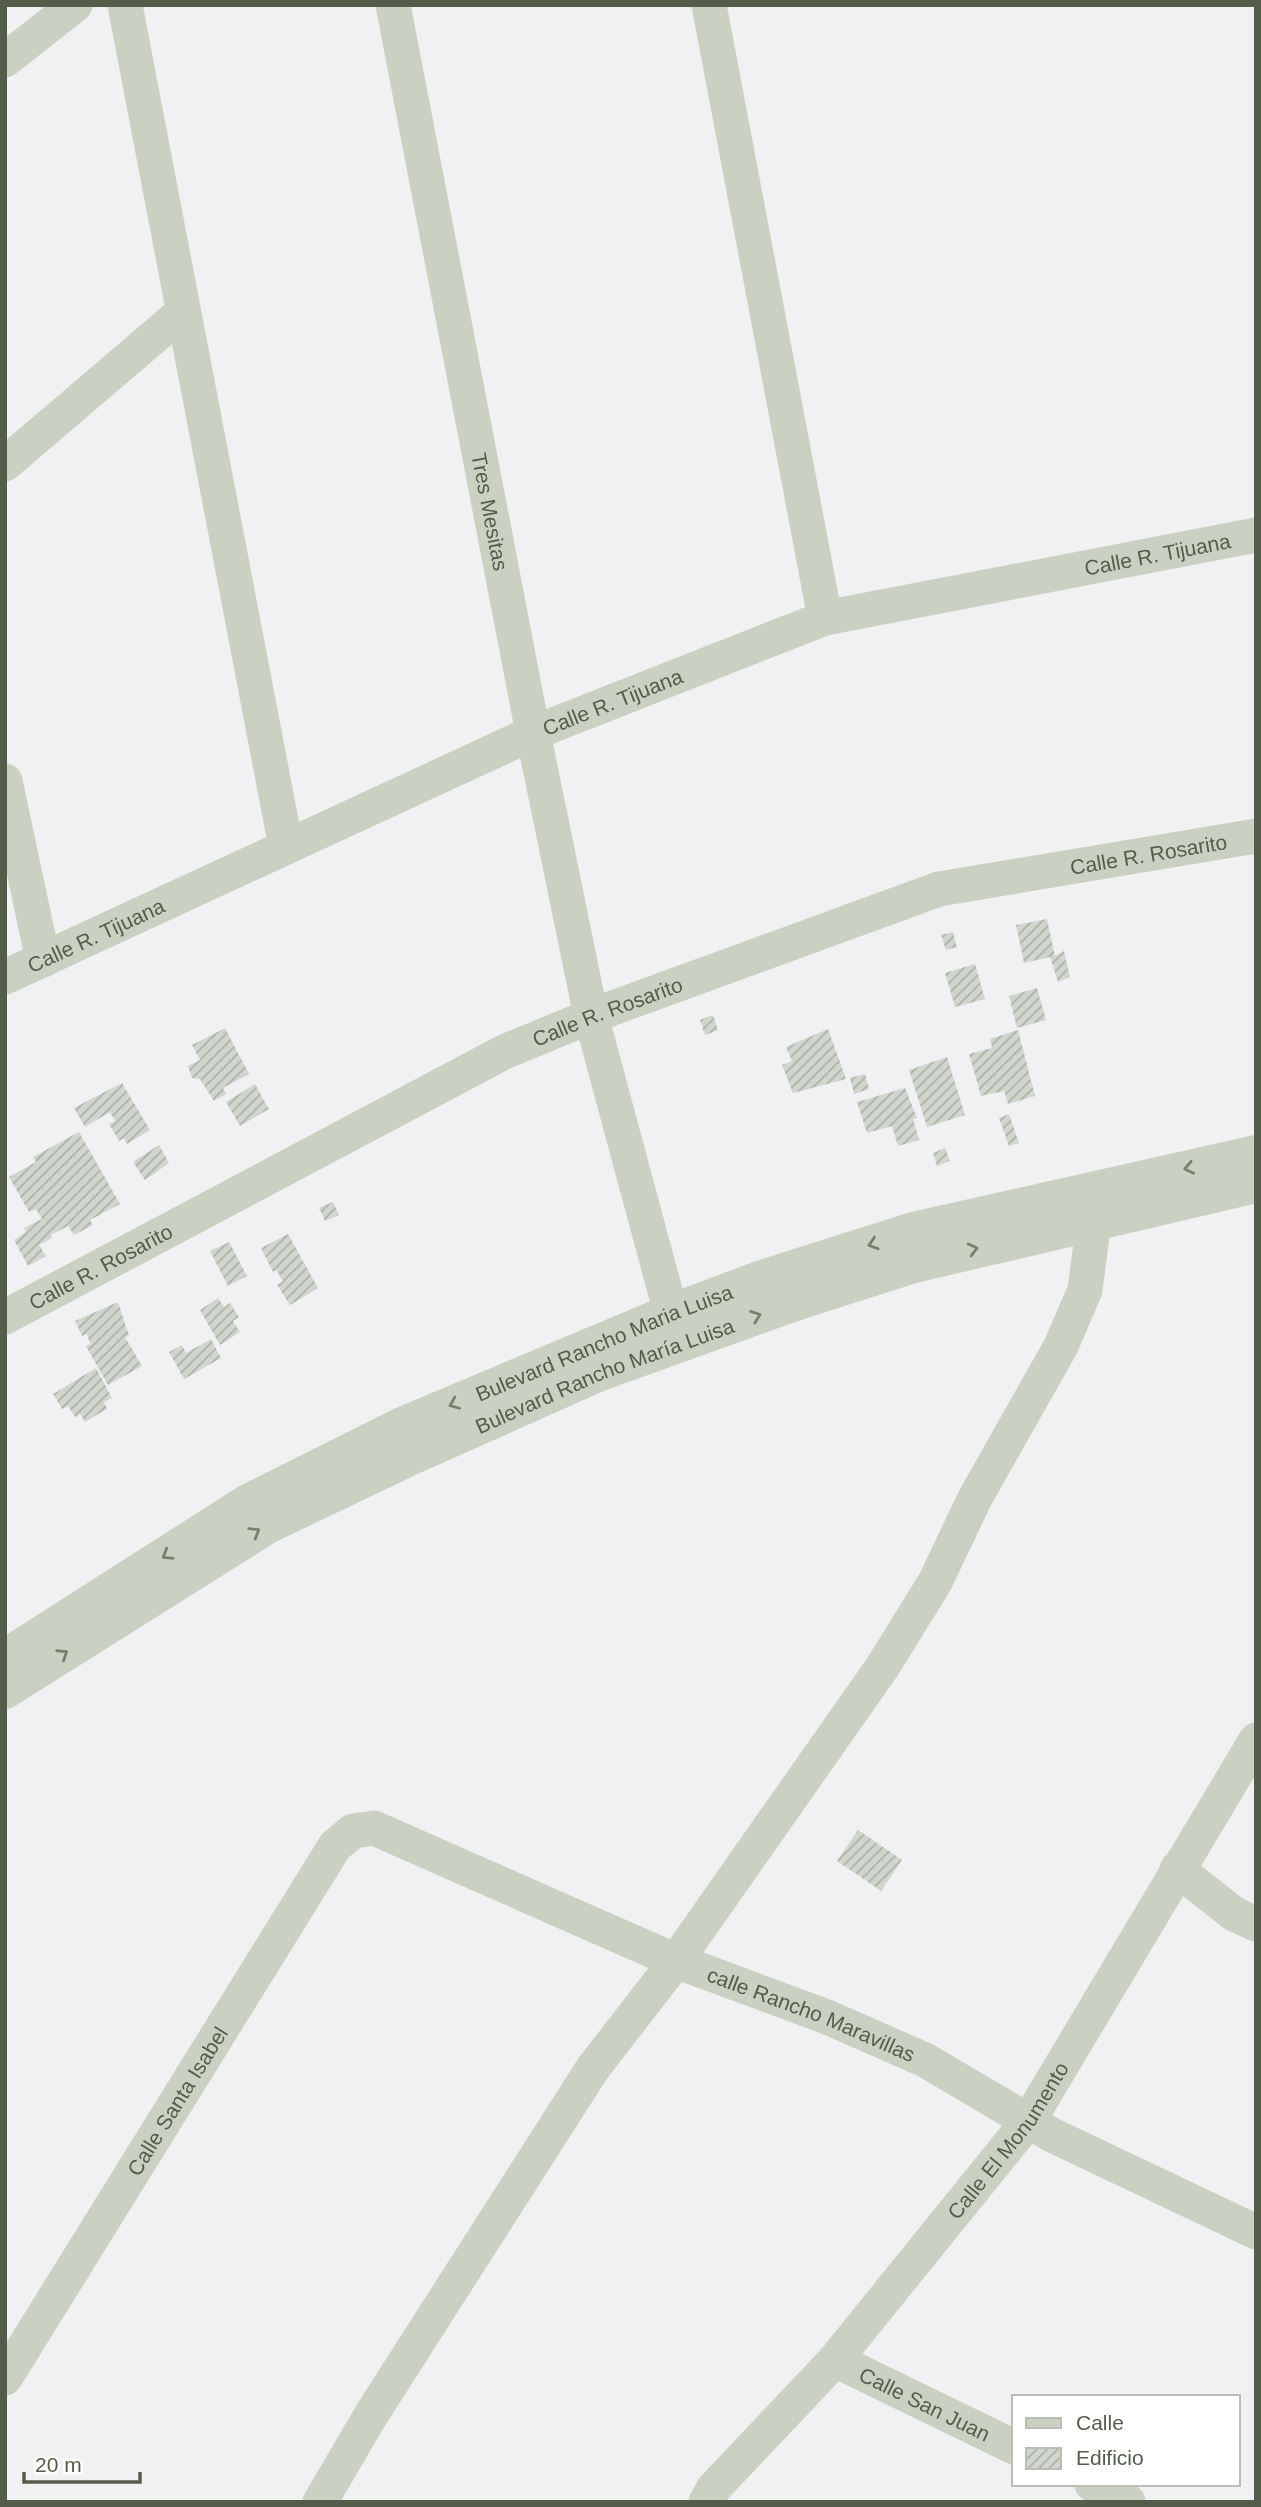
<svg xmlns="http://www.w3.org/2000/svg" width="1261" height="2507" viewBox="0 0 1261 2507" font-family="Helvetica,sans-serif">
	<defs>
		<pattern id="building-hatch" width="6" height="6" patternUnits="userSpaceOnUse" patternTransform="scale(1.75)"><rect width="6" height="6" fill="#d0d5ce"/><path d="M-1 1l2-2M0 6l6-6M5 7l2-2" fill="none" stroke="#abb0a9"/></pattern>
	</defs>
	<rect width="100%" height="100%" fill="#f1f1f3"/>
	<g fill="url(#building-hatch)">
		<path d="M1047 919 1055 956 1064 951 1070 977 1058 982 1050 957 1024 963 1016 925Z"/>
		<path d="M953 932 957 947 946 950 941 935Z"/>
		<path d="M975 964 985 999 955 1007 945 973Z"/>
		<path d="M1037 988 1046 1020 1017 1028 1009 996Z"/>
		<path d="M713 1015 718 1030 705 1035 700 1020Z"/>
		<path d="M225 1028 249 1074 223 1088 226 1094 214 1101 200 1079 192 1078 188 1066 200 1060 192 1045Z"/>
		<path d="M828 1029 846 1079 793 1093 782 1065 792 1061 786 1047Z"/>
		<path d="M1018 1030 1035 1096 1008 1104 1004 1091 981 1096 969 1054 992 1048 990 1039Z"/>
		<path d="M947 1057 965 1115 927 1127 909 1070Z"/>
		<path d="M865 1074 869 1089 854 1094 850 1078Z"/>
		<path d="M122 1083 150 1130 127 1144 124 1138 119 1141 109 1124 115 1121 110 1112 85 1127 74 1108Z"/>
		<path d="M255 1084 269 1109 240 1126 226 1102Z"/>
		<path d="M905 1088 917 1118 913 1119 919 1140 898 1146 892 1126 867 1133 857 1102Z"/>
		<path d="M1009 1114 1019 1143 1009 1146 999 1118Z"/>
		<path d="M79 1132 120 1204 90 1220 93 1225 74 1235 68 1226 51 1235 52 1238 39 1245 46 1256 28 1266 14 1240 26 1232 24 1228 42 1219 36 1209 29 1212 9 1177 36 1162 33 1157Z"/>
		<path d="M159 1145 169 1163 145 1180 133 1162Z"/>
		<path d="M945 1148 950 1161 937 1166 933 1153Z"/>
		<path d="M333 1202 339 1215 325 1221 319 1208Z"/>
		<path d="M288 1234 318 1288 290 1305 277 1285 283 1281 276 1270 273 1272 261 1248Z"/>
		<path d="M229 1242 247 1276 228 1286 210 1251Z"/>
		<path d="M218 1298 224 1307 230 1303 239 1317 233 1321 240 1332 220 1345 200 1310Z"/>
		<path d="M118 1302 129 1336 125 1337 142 1366 108 1385 86 1346 90 1344 87 1334 82 1336 75 1321Z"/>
		<path d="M211 1339 221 1358 184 1379 169 1352 182 1345 186 1353Z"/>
		<path d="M96 1368 112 1398 104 1402 107 1409 85 1422 80 1414 75 1417 68 1406 62 1409 53 1394Z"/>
		<path d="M858 1830 902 1860 881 1891 837 1861Z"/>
	</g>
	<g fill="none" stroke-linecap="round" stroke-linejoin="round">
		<g stroke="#cbd1c2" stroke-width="35">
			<path d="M125 5 286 847"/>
			<path id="s1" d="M393 5 533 733 591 1016 671 1313"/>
			<path d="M709 5 825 618"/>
			<path d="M5 60 75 5"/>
			<path d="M5 464 183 312"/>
			<path d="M5 781 43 960"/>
			<path id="s2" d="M5 977 533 733 825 618 1256 535"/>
			<path id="s3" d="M5 1317 504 1052 591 1016 939 889 1256 836"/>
			<path d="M1177 1869 1234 1914 1256 1924"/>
			<path id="s4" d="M835 2360 1014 2447"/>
			<path id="s5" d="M5 2378 335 1846 353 1831 374 1828 676 1961 827 2017 925 2060 1052 2135 1256 2232"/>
			<path d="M1092 2484 1128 2502"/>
			<path d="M320 2502 371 2415 593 2068 676 1961 883 1666 935 1582 975 1498 1061 1346 1085 1290 1094 1220"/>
			<path id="s6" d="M706 2502 713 2489 835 2360 1029 2120 1256 1740"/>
		</g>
		<g stroke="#cbd1c2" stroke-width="38">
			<path id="s7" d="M5 1658 248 1503 402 1426 671 1313 759 1280 913 1231 1256 1154"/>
			<path id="s8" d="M5 1690 267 1525 407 1458 600 1372 789 1304 914 1264 1256 1184"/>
		</g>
	</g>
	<defs><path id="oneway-chevron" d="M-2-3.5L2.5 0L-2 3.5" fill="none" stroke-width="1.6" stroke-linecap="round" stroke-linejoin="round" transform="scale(1.75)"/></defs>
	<g stroke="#78806e">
		<use href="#oneway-chevron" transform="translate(1189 1168) rotate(168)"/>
		<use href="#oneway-chevron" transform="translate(873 1244) rotate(162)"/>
		<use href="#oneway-chevron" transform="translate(973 1249) rotate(-14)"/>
		<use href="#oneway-chevron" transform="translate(756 1316) rotate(-20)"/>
		<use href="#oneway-chevron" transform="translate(454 1404) rotate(157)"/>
		<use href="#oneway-chevron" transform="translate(255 1532) rotate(-32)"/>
		<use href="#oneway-chevron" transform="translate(167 1555) rotate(148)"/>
		<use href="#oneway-chevron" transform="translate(63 1654) rotate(-33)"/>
	</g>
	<g text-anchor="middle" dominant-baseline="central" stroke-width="5" stroke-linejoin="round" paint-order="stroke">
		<g font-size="21" fill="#545d4a" stroke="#fff">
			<text stroke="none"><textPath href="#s1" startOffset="516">Tres Mesitas</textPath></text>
			<text stroke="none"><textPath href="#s2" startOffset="1234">Calle R. Tijuana</textPath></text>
			<text stroke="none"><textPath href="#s2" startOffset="667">Calle R. Tijuana</textPath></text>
			<text stroke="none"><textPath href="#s3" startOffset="1242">Calle R. Rosarito</textPath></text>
			<text stroke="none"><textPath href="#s2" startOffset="100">Calle R. Tijuana</textPath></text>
			<text stroke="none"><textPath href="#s3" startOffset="676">Calle R. Rosarito</textPath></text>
			<text stroke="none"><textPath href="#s3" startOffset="108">Calle R. Rosarito</textPath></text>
			<text stroke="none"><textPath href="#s7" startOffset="679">Bulevard Rancho Maria Luisa</textPath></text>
			<text stroke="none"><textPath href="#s8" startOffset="679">Bulevard Rancho María Luisa</textPath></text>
			<text stroke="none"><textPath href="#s5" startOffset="1146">calle Rancho Maravillas</textPath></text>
			<text stroke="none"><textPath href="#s5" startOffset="326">Calle Santa Isabel</textPath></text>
			<text stroke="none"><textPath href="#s6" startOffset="472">Calle El Monumento</textPath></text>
			<text stroke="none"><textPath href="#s4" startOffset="100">Calle San Juan</textPath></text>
		</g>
	</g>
	<rect width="1261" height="2507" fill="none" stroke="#545d4a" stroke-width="14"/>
	<rect x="1012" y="2395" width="228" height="91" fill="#ffffff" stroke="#bbbeb7" stroke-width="2"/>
	<rect x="1026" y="2418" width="35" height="10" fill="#cbd1c2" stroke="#bbbeb7" stroke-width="2"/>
	<text x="1076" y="2430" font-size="21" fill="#545d4a">Calle</text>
	<rect x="1026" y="2448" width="35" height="21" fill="url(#building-hatch)" stroke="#bbbeb7" stroke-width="2"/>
	<text x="1076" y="2465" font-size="21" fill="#545d4a">Edificio</text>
	<path d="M24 2472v10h116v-10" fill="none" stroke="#545d4a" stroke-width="3.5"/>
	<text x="35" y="2472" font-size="21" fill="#545d4a" stroke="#ffffff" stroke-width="5" paint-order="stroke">20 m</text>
</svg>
